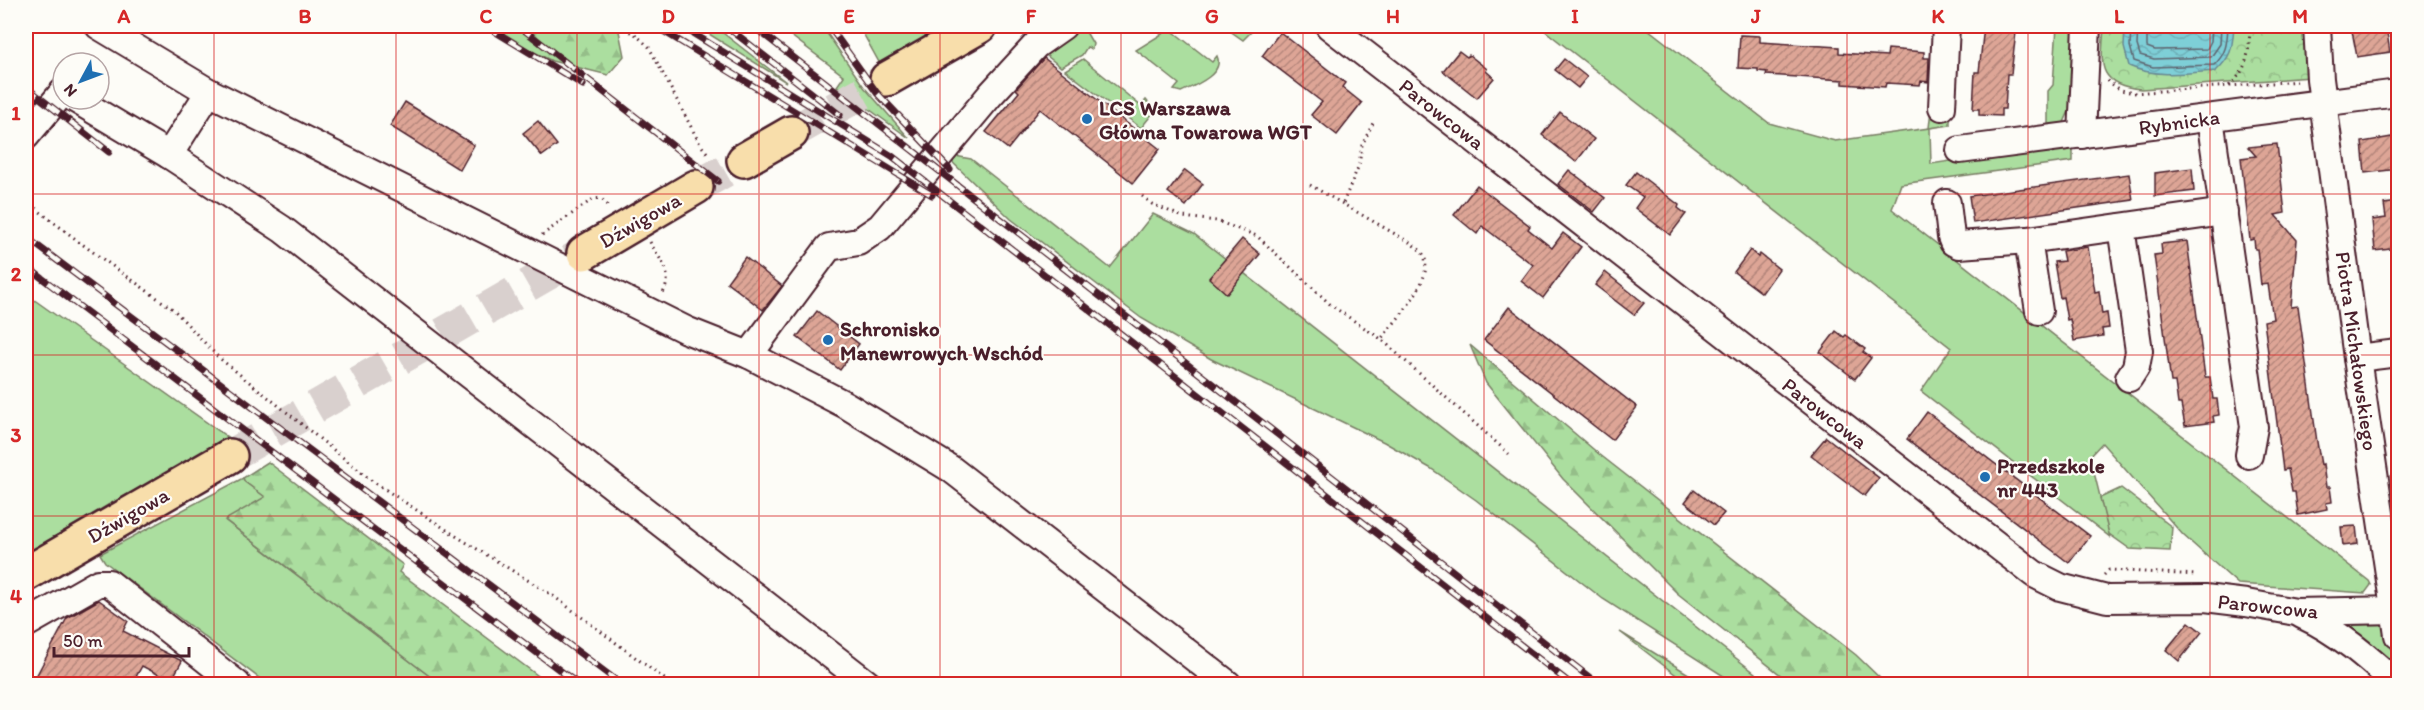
<svg xmlns="http://www.w3.org/2000/svg" width="2424" height="710" viewBox="0 0 2424 710" font-family="Itim,sans-serif">
	<defs>
		<pattern id="forest-firs" width="22" height="20" patternUnits="userSpaceOnUse" patternTransform="scale(1.5)"><rect width="22" height="20" fill="#abde9f"/><path d="M5 1l3.5 6h-7zM16 11l3.5 6h-7z" fill="#95be89"/></pattern>
		<pattern id="park-crowns" width="20" height="18" patternUnits="userSpaceOnUse" patternTransform="scale(1.5)"><rect width="20" height="18" fill="#abde9f"/><path d="M2 6a3 3 0 1 1 6 0M12 15a3 3 0 1 1 6 0" fill="none" stroke="#95be89"/></pattern>
		<pattern id="water-waves" width="16" height="10" patternUnits="userSpaceOnUse" patternTransform="scale(1.5)"><rect width="16" height="10" fill="#7ecfd7"/><path d="M0 5q4-4 8 0t8 0" fill="none" stroke="#6eb1b9"/></pattern>
		<pattern id="building-hatch" width="6" height="6" patternUnits="userSpaceOnUse" patternTransform="scale(1.5)"><rect width="6" height="6" fill="#dda596"/><path d="M-1 1l2-2M0 6l6-6M5 7l2-2" fill="none" stroke="#b5867b"/></pattern>
	</defs>
	<rect width="100%" height="100%" fill="#fdfcf7"/>
	<filter id="ink" filterUnits="userSpaceOnUse"><feTurbulence type="fractalNoise" baseFrequency=".0167" numOctaves="2"/><feDisplacementMap in="SourceGraphic" scale="12" xChannelSelector="R" yChannelSelector="G"/><feConvolveMatrix kernelMatrix="1 2 1 2 8 2 1 2 1" color-interpolation-filters="sRGB"/></filter>
	<g filter="url(#ink)">
		<g fill="#abde9f" stroke="#7a7e65" stroke-width="1.5">
			<path d="M696 26H714L786 82Z"/>
			<path d="M778 26H822L864 87 909 138 837 86 844 76Z"/>
			<path d="M859 26H896L899 31 909 26H948L880 64Z"/>
			<path d="M1082 26H1097L1086 32 1093 44 1092 49 1087 47 1082 55 1061 67 1038 49Z"/>
			<path d="M1223 26H1257L1243 40Z"/>
			<path d="M1539 26H1644L1769 123 1835 141 1929 128 1931 109 1950 112V125L1930 128 1931 164 2070 143 2073 146V161L1901 184 1892 209 2369 581 2371 585 2365 593 2238 584 2183 535 2102 443 2090 456 2110 537 1921 391 1951 348Z"/>
			<path d="M2057 26H2077L2073 102 2062 127 2048 129V91L2053 85Z"/>
			<path d="M1170 29 1212 62 1217 56C1225 74 1194 86 1181 92L1174 90 1179 84 1136 50Z"/>
			<path d="M1083 59 1141 106 1146 100 1152 107 1153 113 1141 128 1065 70Z"/>
			<path d="M955 156 971 159 1110 268 1153 214 1194 234 1769 684H1736L1603 599 1476 500 1430 468 1384 442 1211 359 1141 318 1011 219 949 159Z"/>
			<path d="M26 294 230 439 108 505 26 554Z"/>
			<path d="M243 478 245 482 266 497 226 521 440 684H267L105 562 100 554Z"/>
			<path d="M2380 621 2388 631 2395 666 2343 624 2351 622Z"/>
			<path d="M1620 632 1705 684H1688Z"/>
		</g>
		<g fill="url(#forest-firs)" stroke="#7a7e65" stroke-width="1.5">
			<path d="M483 26H618L624 56 608 75 552 61Z"/>
			<path d="M1470 345 1599 454 1856 655 1886 684H1792L1677 593 1563 479 1486 383Z"/>
			<path d="M268 462 403 565 399 572 549 684H440L225 520 265 497 245 482 243 478Z"/>
		</g>
		<g fill="url(#park-crowns)" stroke="#7a7e65" stroke-width="1.5">
			<path d="M2104 26H2312V77L2141 89C2094 85 2102 61 2104 26Z"/>
			<path d="M2121 488 2172 527 2170 551 2130 549 2109 534 2100 498Z"/>
		</g>
		<path fill="url(#water-waves)" stroke="#698992" stroke-width="1.5" d="M2125 26H2234C2232 47 2233 55 2216 71 2189 73 2154 78 2129 66L2124 47Z"/>
		<g fill="none" stroke-linecap="round" stroke-linejoin="round">
			<g stroke="#5f6570" stroke-width="1.5">
				<path d="M2131 26 2130 46 2134 61 2153 67 2214 65C2227 53 2227 42 2228 26"/>
				<path d="M2138 26 2137 45 2140 55 2154 59 2211 57 2220 44 2221 26"/>
				<path d="M2147 26V47L2155 50 2207 49 2211 41 2212 26"/>
			</g>
		</g>
		<g fill="url(#building-hatch)" stroke="#4a1f2b" stroke-width="1.5">
			<path d="M1984 26H2007L2006 32H2016L2011 74H2007L2005 109H2001V116L1979 115V109H1973L1975 72H1979Z"/>
			<path d="M2386 26 2390 52 2357 57 2352 31Z"/>
			<path d="M1280 32 1345 83 1342 87 1362 103 1337 135 1311 115 1322 102 1262 56Z"/>
			<path d="M1740 35 1760 36V42L1839 47V53L1887 56 1888 49 1924 52V58H1929L1928 82 1921 81 1920 85 1886 83 1885 87 1843 84V80L1766 75 1767 72 1758 71V69L1738 68Z"/>
			<path d="M1459 51 1467 57 1469 55 1487 69 1486 71 1494 78 1477 98 1443 71Z"/>
			<path d="M1044 58 1160 149 1133 183 1040 109 1008 149 986 132 1019 92 1016 89Z"/>
			<path d="M1564 59 1587 77 1578 88 1555 70Z"/>
			<path d="M405 102 474 145 460 170 390 126Z"/>
			<path d="M1560 112 1594 139 1576 162 1542 135Z"/>
			<path d="M538 121 557 145 542 156 523 133Z"/>
			<path d="M2398 136V169L2365 173 2362 142Z"/>
			<path d="M2277 144 2285 213 2275 215 2297 240 2291 307 2298 306 2317 442 2321 465 2323 464 2326 487H2330L2332 502 2326 503 2327 509 2298 515 2295 492H2292L2288 469 2283 470 2264 321 2273 319 2268 284 2261 285 2257 249H2255L2254 239 2250 240 2249 231 2241 158 2256 156 2248 147Z"/>
			<path d="M2192 168 2194 191 2155 196V173Z"/>
			<path d="M1185 170 1203 184 1186 206 1168 192Z"/>
			<path d="M1569 170 1605 198 1594 212 1558 184Z"/>
			<path d="M1636 172 1679 205 1678 208 1686 214 1670 235 1635 208 1643 197 1626 185Z"/>
			<path d="M2129 174 2133 200 1973 223 1969 196Z"/>
			<path d="M1477 185 1530 226 1528 229 1552 248 1563 233 1581 247 1543 298 1521 281 1533 265 1482 226 1477 234 1454 215Z"/>
			<path d="M2398 202V248L2375 251 2372 220 2386 218 2384 204Z"/>
			<path d="M1242 239 1260 254 1227 294 1209 278Z"/>
			<path d="M2187 241 2205 377H2210L2213 399H2217L2219 415 2213 416 2214 422 2185 426 2181 404H2178L2175 382H2171L2154 255 2162 254 2161 244Z"/>
			<path d="M2088 247 2095 292 2099 291 2102 314 2107 313 2109 328 2102 329 2103 336 2074 341 2070 319 2067 320 2063 297 2060 298 2054 262 2064 261 2062 251Z"/>
			<path d="M1750 250 1758 257 1760 254 1779 269 1762 293 1734 272Z"/>
			<path d="M745 257 782 286 763 310 727 282Z"/>
			<path d="M1605 272 1644 303 1634 315 1595 285Z"/>
			<path d="M1509 307 1637 407 1612 440 1484 340Z"/>
			<path d="M817 311 859 344 840 370 797 337Z"/>
			<path d="M1836 331 1844 337 1846 335 1865 349 1863 352 1871 358 1855 379 1820 352Z"/>
			<path d="M1927 412 2090 536 2069 563 1907 439Z"/>
			<path d="M1826 437 1879 478 1865 496 1811 455Z"/>
			<path d="M1694 490 1724 513 1714 525 1685 502Z"/>
			<path d="M2356 526 2358 544 2343 546 2341 527Z"/>
			<path d="M99 600 128 621 123 631 182 661 171 681 142 666 132 684H32L67 618Z"/>
			<path d="M2189 622 2202 632 2179 661 2166 650Z"/>
		</g>
		<g fill="none" stroke-linecap="round" stroke-linejoin="round">
			<g stroke="#d9d0ce" stroke-width="33" stroke-dasharray="33 16" stroke-linecap="butt">
				<path d="M791 133 887 79"/>
				<path d="M696 187 744 160"/>
				<path d="M230 456 584 253"/>
			</g>
			<defs>
				<g id="minor">
					<path d="M99 26 209 92 686 330 749 355 846 405 951 469 1228 684"/>
					<path d="M1329 26 2034 574 2060 587 2107 599 2205 598 2246 603 2296 612 2398 610"/>
					<path d="M2317 26 2320 79 2357 358 2398 635"/>
					<path d="M75 99 169 155 282 229 868 684"/>
					<path d="M1942 107 1946 26"/>
					<path d="M2210 118 2254 427 2249 455"/>
					<path d="M2082 135 2087 26"/>
					<path d="M26 136 63 92"/>
					<path d="M1960 150 2398 93"/>
					<path d="M169 155 209 92"/>
					<path d="M1947 203 1951 237 1953 242 1959 245 2028 240 2224 212"/>
					<path d="M2121 227 2139 351 2136 367 2129 378"/>
					<path d="M2028 240 2039 311"/>
					<path d="M749 355 829 247 858 242 880 227 991 94 1036 45 1063 26"/>
					<path d="M2357 358 2398 353"/>
					<path d="M2302 615C2339 632 2367 657 2397 684"/>
					<path d="M26 624 98 583H109L237 684"/>
				</g>
				<g id="major">
					<path d="M887 79 980 26"/>
					<path d="M744 160 791 133"/>
					<path d="M584 253 696 187"/>
					<path d="M26 574 230 456"/>
				</g>
			</defs>
			<use href="#minor" stroke="#4a1f2b" stroke-width="30"/>
			<use href="#major" stroke="#4a1f2b" stroke-width="38"/>
			<g stroke="#4a1f2b" stroke-width="3" stroke-dasharray="1.5 4.5" stroke-linecap="butt">
				<path d="M619 26 635 34 649 47 700 144 709 155"/>
				<path d="M2107 81 2121 90 2133 93 2300 81"/>
				<path d="M2229 86C2249 69 2249 50 2250 26"/>
				<path d="M1310 185 1409 242C1413 245 1420 249 1423 254 1437 278 1395 321 1381 339"/>
				<path d="M1142 196 1152 204 1183 217 1217 221 1257 236 1332 306 1381 339 1509 454"/>
				<path d="M26 201 86 247 174 310 218 357 371 480 456 536 552 595 671 684"/>
				<path d="M1343 203 1359 165 1362 145 1374 121"/>
				<path d="M542 235 593 199C602 197 604 201 609 208"/>
				<path d="M650 242C661 263 675 272 662 295"/>
				<path d="M2104 575 2109 570 2197 575"/>
			</g>
			<use href="#minor" stroke="#fdfcf7" stroke-width="26"/>
			<use href="#major" stroke="#f8deab" stroke-width="33"/>
			<defs>
				<g id="rail">
					<path d="M486 26 583 85"/>
					<path d="M519 26 718 181"/>
					<path d="M655 26 932 195"/>
					<path d="M681 26 892 156 1571 684"/>
					<path d="M726 26 840 115"/>
					<path d="M753 26 1598 684"/>
					<path d="M829 26 877 93 950 170"/>
					<path d="M26 87 109 152"/>
					<path d="M26 237 621 684"/>
					<path d="M26 266 578 684"/>
				</g>
			</defs>
			<use href="#rail" stroke="#4a1f2b" stroke-width="7"/>
			<use href="#rail" stroke="#fdfcf7" stroke-width="4.5" stroke-dasharray="14" stroke-linecap="butt"/>
		</g>
	</g>
	<path fill="none" stroke="#d62828" stroke-width="1.5" stroke-opacity="0.55" d="M214 26V684M396 26V684M577 26V684M759 26V684M940 26V684M1121 26V684M1303 26V684M1484 26V684M1665 26V684M1847 26V684M2028 26V684M2210 26V684M26 194H2398M26 355H2398M26 516H2398"/>
	<g fill="#1f6fb2" stroke="#fdfcf7" stroke-width="2">
		<circle cx="1087" cy="119" r="6"/>
		<circle cx="828" cy="340" r="6"/>
		<circle cx="1985" cy="477" r="6"/>
	</g>
	<g text-anchor="middle" dominant-baseline="central" stroke-width="4.5" stroke-linejoin="round" paint-order="stroke">
		<g font-size="21" font-weight="bold" fill="#4a1f2b" stroke="#fdfcf7" text-anchor="start">
			<text x="1099" y="107">LCS Warszawa<tspan x="1099" dy="24">Główna Towarowa WGT</tspan></text>
			<text x="840" y="328">Schronisko<tspan x="840" dy="24">Manewrowych Wschód</tspan></text>
			<text x="1997" y="465">Przedszkole<tspan x="1997" dy="24">nr 443</tspan></text>
		</g>
		<g font-size="21" fill="#4a1f2b" stroke="#fdfcf7">
			<text transform="translate(1442 114) rotate(38)">Parowcowa</text>
			<text transform="translate(2179 122) rotate(-8)">Rybnicka</text>
			<text transform="translate(640 220) rotate(-30)">Dźwigowa</text>
			<text transform="translate(2357 351) rotate(82)">Piotra Michałowskiego</text>
			<text transform="translate(1825 413) rotate(38)">Parowcowa</text>
			<text transform="translate(128 515) rotate(-30)">Dźwigowa</text>
			<text transform="translate(2268 606) rotate(6)">Parowcowa</text>
		</g>
	</g>
	<rect width="2424" height="710" fill="none" stroke="#fdfcf7" stroke-width="66"/>
	<g transform="translate(81 81) rotate(229)"><circle r="28" fill="#fdfcf7" stroke="#b5a4a5" stroke-width="1.5"/>
	<path d="M0-4.5L10 22L0 15L-10 22Z" fill="#1f6fb2"/>
	<text y="-9" font-size="16" font-weight="bold" text-anchor="middle" fill="#4a1f2b">N</text>
	</g>
	<path d="M54 647v9h135v-9" fill="none" stroke="#4a1f2b" stroke-width="3"/>
	<text x="63" y="647" font-size="18" fill="#4a1f2b" stroke="#fdfcf7" stroke-width="4.5" paint-order="stroke">50 m</text>
	<rect x="33" y="33" width="2358" height="644" fill="none" stroke="#d62828" stroke-width="2"/>
	<g font-size="20" text-anchor="middle" font-weight="bold" fill="#d62828">
		<text x="124" y="23">A</text>
		<text x="305" y="23">B</text>
		<text x="486" y="23">C</text>
		<text x="668" y="23">D</text>
		<text x="849" y="23">E</text>
		<text x="1031" y="23">F</text>
		<text x="1212" y="23">G</text>
		<text x="1393" y="23">H</text>
		<text x="1575" y="23">I</text>
		<text x="1756" y="23">J</text>
		<text x="1938" y="23">K</text>
		<text x="2119" y="23">L</text>
		<text x="2300" y="23">M</text>
		<text x="16" y="120">1</text>
		<text x="16" y="281">2</text>
		<text x="16" y="442">3</text>
		<text x="16" y="603">4</text>
	</g>
</svg>
